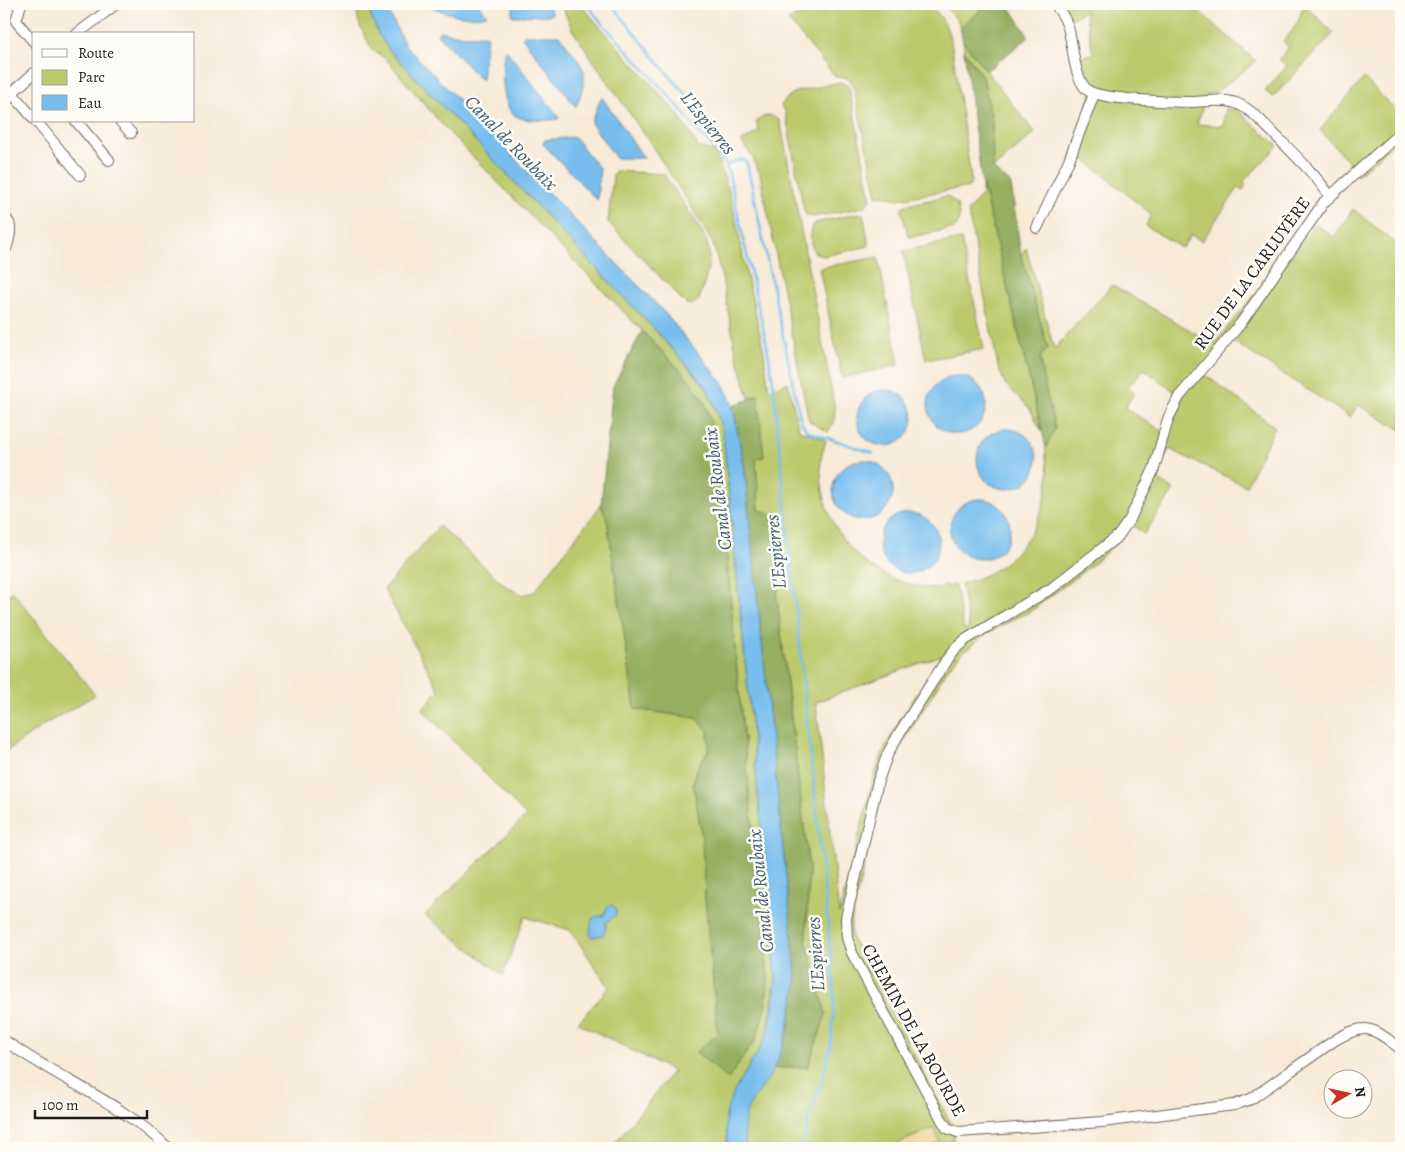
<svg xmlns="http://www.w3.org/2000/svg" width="1405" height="1152" viewBox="0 0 1405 1152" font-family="Alegreya,serif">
	<rect width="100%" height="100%" fill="#fdfcf7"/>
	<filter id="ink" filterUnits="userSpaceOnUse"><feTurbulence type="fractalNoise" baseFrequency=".02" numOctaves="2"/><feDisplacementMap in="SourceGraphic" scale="10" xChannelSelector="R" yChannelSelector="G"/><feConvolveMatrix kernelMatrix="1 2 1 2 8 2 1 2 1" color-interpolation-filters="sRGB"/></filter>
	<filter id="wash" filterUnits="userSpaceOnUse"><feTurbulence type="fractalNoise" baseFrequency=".0096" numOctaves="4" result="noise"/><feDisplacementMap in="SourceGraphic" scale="20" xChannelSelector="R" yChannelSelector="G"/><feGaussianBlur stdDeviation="1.12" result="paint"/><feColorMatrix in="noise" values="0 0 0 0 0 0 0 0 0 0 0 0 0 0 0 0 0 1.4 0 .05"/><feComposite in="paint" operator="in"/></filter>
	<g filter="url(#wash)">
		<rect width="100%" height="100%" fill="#f7ead7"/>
		<g fill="#bcca6d" stroke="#6c7344" fill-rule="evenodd">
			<path d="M354 4H366L378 33 388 49 656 331 706 387 716 410 723 433 776 978 768 1031 726 1130 728 1148H611L673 1071 578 1023 609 987 570 930 525 917 503 975 425 915 526 816 422 709 439 690 384 589 439 526 507 587 522 595 534 592 601 505 607 519 635 709 696 718 708 730 709 749 698 767 693 784 702 836 705 898 718 1034 728 1078 756 1039 766 1004 768 977 738 682 716 439 704 401 685 375 445 128 385 58 372 50 360 26Z"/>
			<path d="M561 4H580L678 114 698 147 715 152 727 185 736 220 745 267 763 347 769 390 788 382 799 430 826 440C825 446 822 452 821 459 820 467 821 477 822 485 828 526 851 559 889 577 899 581 910 586 921 587 933 589 944 587 955 585L964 630 969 627 961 584C969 581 978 579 986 575 1023 556 1044 520 1048 480 1049 470 1044 453 1046 445 1048 439 1052 434 1055 428L1043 379 1040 357 1048 348 1021 255 1026 248 1054 349 1112 285 1214 344 1255 294 1262 299 1315 224 1334 237 1353 209 1401 248V430L1358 405 1350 417 1232 341 1204 374 1275 427 1246 486 1169 449 1155 478 1174 490 1144 534 1131 524 1118 542 1093 564 1031 611 987 633 963 652 949 667 893 759 883 790 858 891 851 923V937L949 1120 954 1126 953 1141 940 1143 933 1128 887 1148H746L744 1134V1117L748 1105 774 1068 808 1067 826 1014 806 941 809 869 777 599 782 555 759 510 756 458 763 457 757 395 749 398 736 353 722 278 713 244 692 208 650 143 573 31ZM1144 369 1183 398 1167 434 1125 408 1134 393 1128 387ZM942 655 907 709 884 749 874 777 839 914 816 702Z"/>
			<path d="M845 4C862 4 914 0 927 6 943 12 949 32 952 47L971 179V183L969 187 897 199 883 195 877 196 853 84 848 78 836 77 788 20 817 10Z"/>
			<path d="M943 4H989L960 27 958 21Z"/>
			<path d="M1062 4H1191L1256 61 1215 93 1207 95 1197 124 1223 126 1226 109H1236L1278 146 1244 181 1245 186 1243 190 1238 188 1202 241 1191 235 1182 248 1146 226 1151 214 1077 153 1092 89 1084 76 1079 57 1093 54 1085 11 1071 19Z"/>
			<path d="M1307 7 1334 33 1273 97 1265 91 1287 66 1279 59 1289 47 1283 41C1293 31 1299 23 1302 9Z"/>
			<path d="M963 41 1035 133 993 169 992 121 983 77 964 51Z"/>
			<path d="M1364 78 1401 116V136L1357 176 1347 160 1320 130Z"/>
			<path d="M840 82 845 84 849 87 871 199 864 207 813 217 807 215 804 211 785 111 781 106 788 97 795 92Z"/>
			<path d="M770 115 779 120 782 130 835 409 834 421 828 432 809 421 760 174 752 156 741 142 759 131 756 122 763 117Z"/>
			<path d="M616 171 664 174C674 191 708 234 709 251 710 267 704 285 699 300L693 304H686L608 222 613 175Z"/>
			<path d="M982 183 1042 432 1030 409 1005 384 998 367 968 211 982 194Z"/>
			<path d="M947 196 957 204C958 213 962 220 955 228L911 237 908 236 901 208 903 206Z"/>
			<path d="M859 213 863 214 864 217 869 246 824 256 814 252C810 242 807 232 815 223Z"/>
			<path d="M961 239 984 349 926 360 903 251Z"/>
			<path d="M878 257 899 365 842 378 819 268Z"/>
			<path d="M13 592 95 695 44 725 4 753V596Z"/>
		</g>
		<g fill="#95ae60" stroke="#58653e">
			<path d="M989 4H1008L1029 37 986 71 963 41 960 27Z"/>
			<path d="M964 51 983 77 992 121 993 169 1011 184 1021 255 1048 348 1040 357 1043 379 1055 428 1046 447 982 183Z"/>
			<path d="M642 331 685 375 704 401 716 439 738 682 768 977 766 1004 756 1039 728 1079 696 1052 718 1034 705 898 702 836 693 784 698 767 709 749 708 730 696 718 635 709 607 519 601 505 613 386Z"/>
			<path d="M758 395 764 457 756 458 759 510 770 513 782 555 777 599 809 869 806 940 826 1014 808 1067 774 1068 788 1033 797 984 744 466 733 406Z"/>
		</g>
		<path fill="#eeda9e" stroke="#857b5d" d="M934 1128 940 1143 934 1144 930 1148H887Z"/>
		<g fill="#77beee" stroke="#4a6d85">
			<path d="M366 4H385L405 45 664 312 723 383 733 406 744 466 797 984C791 1012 787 1042 774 1069 755 1104 739 1102 746 1148H728C727 1136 724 1122 727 1110 734 1082 758 1059 768 1031 773 1015 774 995 776 978L723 433 716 409 706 386 655 330 388 49 378 33Z"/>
			<path d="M425 4H478L487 15C465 20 445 13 425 4Z"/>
			<path d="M514 4H548L552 14 550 15 513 16 512 14Z"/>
			<path d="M440 31 464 36 486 35 487 37 482 79H480L437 34Z"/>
			<path d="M524 35H559C565 42 582 64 584 72 585 82 580 98 576 107L522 37Z"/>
			<path d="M505 50H506L559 117 558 119C548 121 521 122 513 114 501 102 501 65 505 50Z"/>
			<path d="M601 98 603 99 644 158H616L591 123Z"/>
			<path d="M574 137 600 169 597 200 543 144 545 140Z"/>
			<circle cx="957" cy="405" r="29"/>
			<circle cx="885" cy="418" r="28"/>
			<circle cx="1007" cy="459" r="30"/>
			<circle cx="863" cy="490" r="30"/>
			<circle cx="980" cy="529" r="30"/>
			<circle cx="909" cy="543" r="30"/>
			<path d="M613 905 616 909V915L610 920 606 922V928L603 935 592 937 590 933 592 919 597 916H603L608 906Z"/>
		</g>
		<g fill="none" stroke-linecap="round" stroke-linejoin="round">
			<g stroke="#77beee" stroke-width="2.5">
				<path d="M587 4 596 16 678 106 700 134 715 148 726 165 729 174 767 346 773 382 834 985V1014L830 1048 823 1079 810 1114 802 1148"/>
				<path d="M611 4 673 80 698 107 715 147"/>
				<path d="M726 165 742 159 746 161 748 168 801 422 807 431 873 453"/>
			</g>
		</g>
	</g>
	<g filter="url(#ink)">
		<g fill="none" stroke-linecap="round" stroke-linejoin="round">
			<defs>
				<g id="minor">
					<path d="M21 4 16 21 34 42"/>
					<path d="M1055 4C1061 12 1067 21 1069 31 1073 47 1074 76 1086 89 1097 100 1172 102 1191 102 1206 102 1221 98 1236 103 1251 109 1263 123 1274 134 1294 154 1314 173 1330 196"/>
					<path d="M77 34 116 4"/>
					<path d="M12 93 34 119"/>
					<path d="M4 104 15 90 34 73"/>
					<path d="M36 121 80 175"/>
					<path d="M76 121 109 160"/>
					<path d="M120 121 131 133"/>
					<path d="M1401 132 1324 202 1241 323 1179 397 1168 419 1154 469 1130 519 1118 536 1052 588 965 640 955 649 947 659 900 732 888 753 878 781 846 918 847 938 852 953 942 1120 947 1128 958 1132 1102 1122 1234 1105 1251 1099 1335 1040C1368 1021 1372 1028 1401 1049"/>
					<path d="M4 216C5 217 8 221 9 223 12 230 8 246 4 252"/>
					<path d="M1037 228 1069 160 1094 94"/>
					<path d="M4 1040C56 1078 121 1102 168 1148"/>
				</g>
			</defs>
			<use href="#minor" stroke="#69645d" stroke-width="12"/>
			<use href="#minor" stroke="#fff" stroke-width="10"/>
		</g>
	</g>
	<g text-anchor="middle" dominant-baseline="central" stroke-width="5" stroke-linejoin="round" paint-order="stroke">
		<g font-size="18" fill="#1c1c1c" stroke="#fdfcf7">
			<text transform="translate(1252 273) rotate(-54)">RUE DE LA CARLUYÈRE</text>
			<text transform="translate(914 1030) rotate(61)">CHEMIN DE LA BOURDE</text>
		</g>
		<g font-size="19" font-style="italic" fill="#405d70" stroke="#fdfcf7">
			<text transform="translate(708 123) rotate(51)">L'Espierres</text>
			<text transform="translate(511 143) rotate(46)">Canal de Roubaix</text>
			<text transform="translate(718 489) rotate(-97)">Canal de Roubaix</text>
			<text transform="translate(776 552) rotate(-96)">L'Espierres</text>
			<text transform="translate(761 891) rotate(-96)">Canal de Roubaix</text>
			<text transform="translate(816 954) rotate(-94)">L'Espierres</text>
		</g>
	</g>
	<rect width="1405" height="1152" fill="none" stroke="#fdfcf7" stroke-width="20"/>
	<rect x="32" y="32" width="162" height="90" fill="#fdfcf7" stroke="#a3a29f"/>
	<rect x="42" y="49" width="25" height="8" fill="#ffffff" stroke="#a3a29f"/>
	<text x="78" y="58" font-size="15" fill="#1c1c1c">Route</text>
	<rect x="42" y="70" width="25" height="15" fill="#bcca6d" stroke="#a3a29f"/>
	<text x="78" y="82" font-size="15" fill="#1c1c1c">Parc</text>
	<rect x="42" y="95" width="25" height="15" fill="#77beee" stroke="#a3a29f"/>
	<text x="78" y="108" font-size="15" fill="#1c1c1c">Eau</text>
	<g transform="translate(1348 1094) rotate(81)"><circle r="24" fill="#fdfcf7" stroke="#a3a29f"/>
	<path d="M0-4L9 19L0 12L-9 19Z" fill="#c8321e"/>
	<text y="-8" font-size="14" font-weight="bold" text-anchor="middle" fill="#1c1c1c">N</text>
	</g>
	<path d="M35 1110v8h112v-8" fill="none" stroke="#1c1c1c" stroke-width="2.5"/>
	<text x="42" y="1110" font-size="15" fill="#1c1c1c" stroke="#fdfcf7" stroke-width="4" paint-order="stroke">100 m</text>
</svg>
